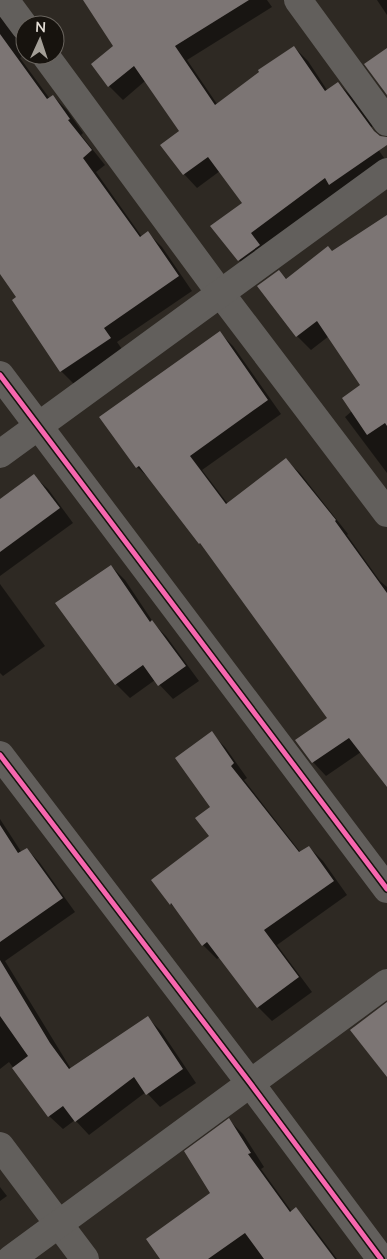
<svg xmlns="http://www.w3.org/2000/svg" width="387" height="1259" viewBox="0 0 387 1259" font-family="Lato,sans-serif">
	<rect width="100%" height="100%" fill="#2e2923"/>
	<g fill="#0007">
		<path d="M84 0H267L272 7 187 60 217 104 294 47 308 61 327 90 338 83 352 97 373 126 365 131 387 162 253 274 239 260 212 226 244 203 220 171 197 188 184 174 180 132 145 81 123 100 109 86 93 64 115 46Z"/>
		<path d="M377 0H387V15Z"/>
		<path d="M0 13 6 25 25 49V54L20 58 50 99 53 96 67 110 83 133 81 135 105 165 96 172 142 237 148 233 162 247 192 291 117 342 124 352 75 385 61 371 14 300 18 298 0 272Z"/>
		<path d="M387 217V473L345 417 352 411 362 386 329 336 311 350 297 336 279 272 287 279 328 247 333 252Z"/>
		<path d="M220 333 233 346 281 414 202 470 228 504 286 460 300 473 348 534 347 535 380 581 387 587V785L361 752 326 776 313 762 329 719 206 550 151 480 137 467Z"/>
		<path d="M34 476 48 489 73 523 0 576V501Z"/>
		<path d="M111 566 125 580 155 625 166 636 199 681 173 699 155 680 130 698 116 684Z"/>
		<path d="M0 584 45 646 3 676 0 673Z"/>
		<path d="M211 733 225 747 247 778 244 780 301 853 309 847 323 861 347 895 277 945 312 992 272 1021 258 1007 220 957 217 959 203 945 180 913 171 904 153 880 211 836Z"/>
		<path d="M0 819 22 853 27 849 40 863 75 912 5 961 71 1069 148 1018 161 1031 196 1083 160 1107 146 1092 89 1135 75 1120 63 1129 49 1116 9 1062 0 1069Z"/>
		<path d="M229 1120 243 1134 264 1167 261 1169 292 1212 296 1209 310 1223 337 1259H162L212 1193Z"/>
		<path d="M0 1187 7 1196 0 1201Z"/>
	</g>
	<g fill="#7c7574">
		<path d="M83 0H249L175 46 215 105 259 72 258 70 294 46 325 91 338 82 374 131 380 136 387 137V145L329 185 325 178 251 233 260 245 238 261 210 226 242 203 208 157 183 175 160 145 179 131 134 66 108 87 91 64 113 46Z"/>
		<path d="M0 34 47 99 53 95 70 119 68 120 92 150 83 158 140 237 148 231 179 276 104 328 111 338 60 372 12 300 16 297 0 274Z"/>
		<path d="M387 48V95L364 64Z"/>
		<path d="M387 215V426L385 423 367 435 342 398 360 385 317 321 296 337 257 286 279 270 286 279 328 246 332 251Z"/>
		<path d="M220 331 268 400 190 456 226 504 286 458 336 520 335 521 387 593V787L349 738 312 763 295 740 327 718 200 543 199 544 139 466 136 468 99 417Z"/>
		<path d="M34 474 60 508 0 552V499Z"/>
		<path d="M111 565 150 622 152 620 186 666 158 686 143 665 115 685 55 603Z"/>
		<path d="M212 731 234 763 231 766 299 852 309 846 334 881 264 930 299 977 257 1008 207 942 202 946 171 903 170 905 151 880 209 836 195 818 210 807 175 758Z"/>
		<path d="M0 825 18 853 27 848 63 898 0 942Z"/>
		<path d="M0 960 50 1043 69 1069 148 1016 183 1069 146 1095 134 1077 75 1122 63 1106 48 1117 12 1068 28 1056 0 1016Z"/>
		<path d="M387 1002V1077L350 1030Z"/>
		<path d="M229 1118 251 1153 248 1154 290 1212 296 1207 335 1259H264L245 1233 208 1259H160L146 1239 210 1193 184 1151Z"/>
	</g>
	<g fill="none" stroke-linecap="round" stroke-linejoin="round">
		<g stroke="#625f5c" stroke-width="28">
			<path d="M5 0 25 27"/>
			<path d="M298 0 387 122"/>
			<path d="M45 55 221 294 387 513"/>
			<path d="M0 375 387 889"/>
			<path d="M0 454 387 172"/>
			<path d="M0 755 250 1083 381 1259"/>
			<path d="M0 1146 85 1259"/>
			<path d="M11 1259 387 983"/>
		</g>
		<defs>
			<g id="cycleway">
				<path d="M0 375 387 889"/>
				<path d="M0 755 250 1083 381 1259"/>
			</g>
		</defs>
		<use href="#cycleway" stroke="#17130e" stroke-width="8"/>
		<use href="#cycleway" stroke="#f766af" stroke-width="5"/>
	</g>
	<g transform="translate(40 40) rotate(3)"><circle r="24" fill="#17130e" stroke="#69645e"/>
	<path d="M0-4L9 19L0 12L-9 19Z" fill="#a49f97"/>
	<text y="-8" font-size="14" font-weight="bold" text-anchor="middle" fill="#e4ded6">N</text>
	</g>
</svg>
